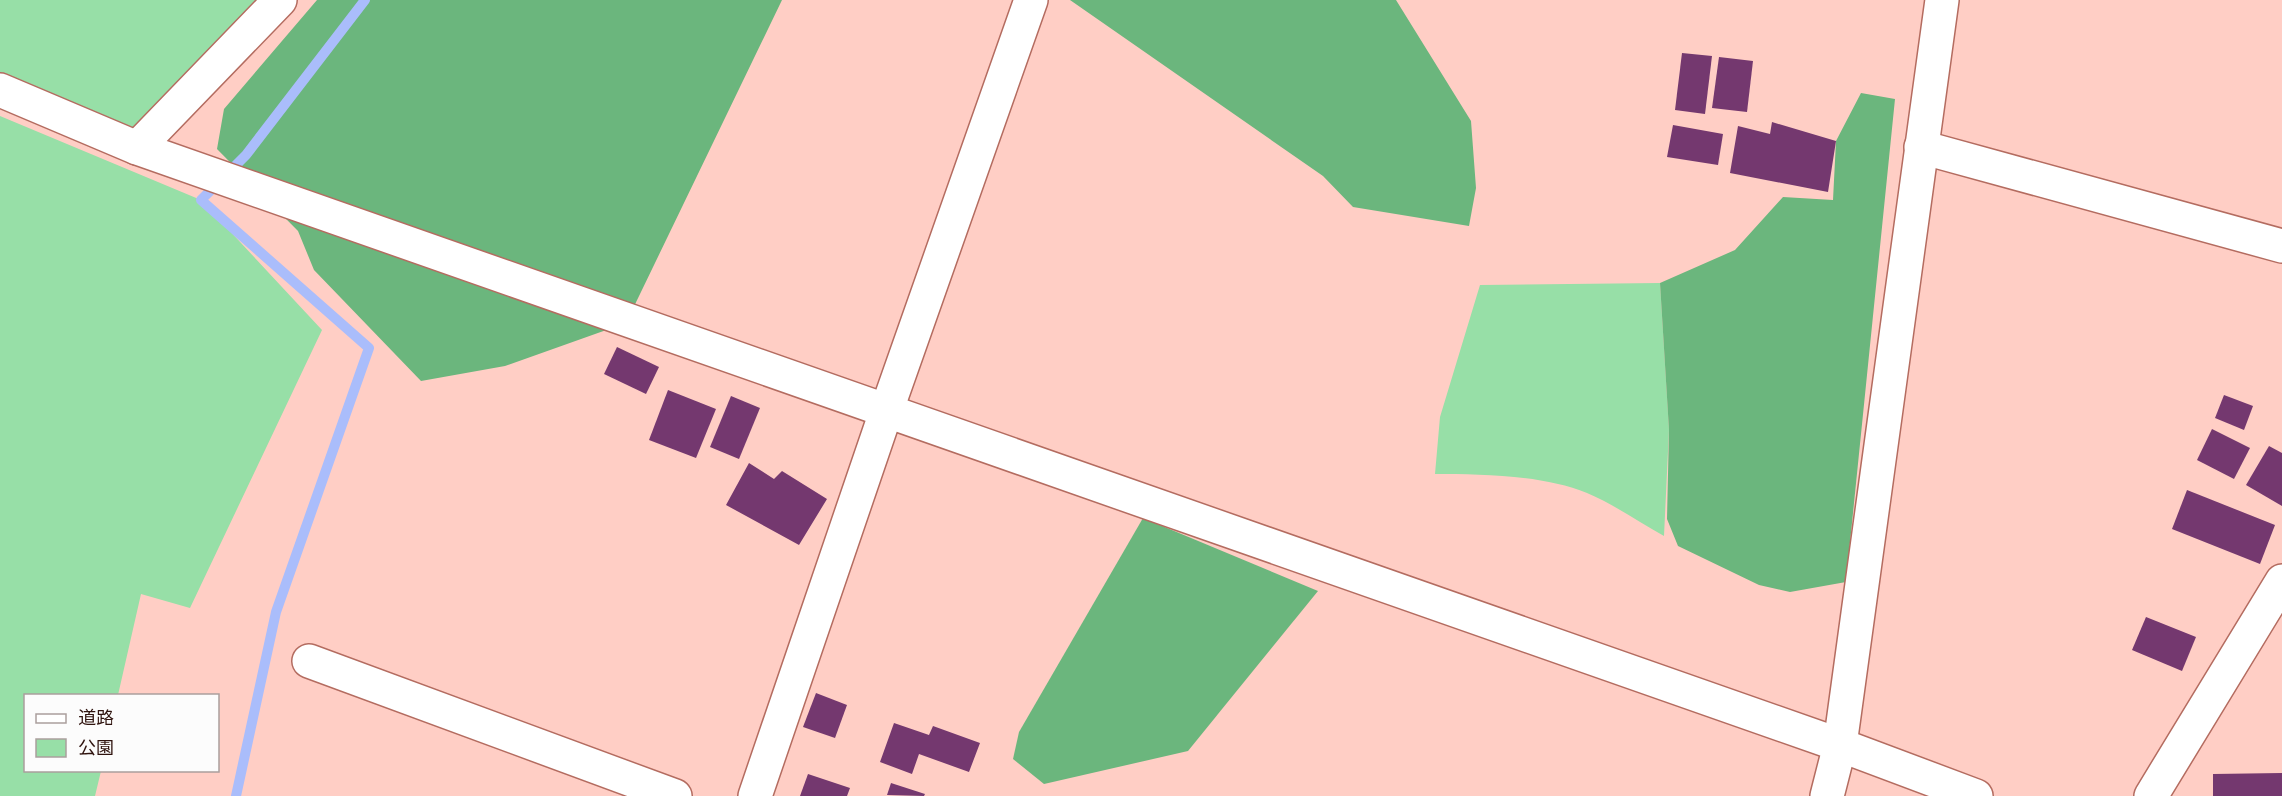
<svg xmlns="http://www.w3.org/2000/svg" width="2282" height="796" viewBox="0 0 2282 796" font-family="Jost,'Noto Sans JP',sans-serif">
	<rect width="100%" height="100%" fill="#ffcec5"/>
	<g fill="#97dfa7">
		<path d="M0 0H280L137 148 0 90Z"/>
		<path d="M0 116 201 200 322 330 190 608 141 594 118 695 26 696V770L101 771 95 796H0Z"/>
		<path d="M1660 283 1669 430 1664 536C1639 522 1613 504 1587 493 1543 475 1481 474 1435 474L1440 417 1480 285Z"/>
	</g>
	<g fill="#6bb67d">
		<path d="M317 0H782L626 323 505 366 421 381 314 270 298 231 217 149 224 109Z"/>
		<path d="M1070 0H1396L1471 121 1476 188 1469 226 1353 207 1323 176Z"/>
		<path d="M1861 93 1895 99 1846 582 1790 592 1759 585 1678 546 1667 519 1669 430 1660 283 1735 250 1783 197 1833 200 1836 141Z"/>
		<path d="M1143 518 1318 591 1188 751 1044 784 1013 759 1019 732Z"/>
	</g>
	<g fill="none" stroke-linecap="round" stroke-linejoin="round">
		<path stroke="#aabdfb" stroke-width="10" d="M236 796 276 612 369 348 201 200 246 155 365 0"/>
	</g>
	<g fill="#74386f">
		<path d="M1682 53 1712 56 1705 114 1675 110Z"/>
		<path d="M1719 57 1753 61 1747 112 1712 108Z"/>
		<path d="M1772 122 1836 141 1828 192 1730 173 1738 126 1770 134Z"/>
		<path d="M1673 125 1723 134 1718 165 1667 157Z"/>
		<path d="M617 347 659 367 646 394 604 374Z"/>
		<path d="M668 390 716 409 696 458 649 440Z"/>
		<path d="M2224 395 2253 406 2244 430 2215 418Z"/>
		<path d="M731 396 760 408 739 459 710 447Z"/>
		<path d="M2212 429 2250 448 2234 479 2197 460Z"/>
		<path d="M2269 446 2282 453V506L2246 485Z"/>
		<path d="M749 463 774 479 782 471 827 499 799 545 726 505Z"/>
		<path d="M2187 490 2275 525 2260 564 2172 529Z"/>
		<path d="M2146 617 2196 637 2182 671 2132 650Z"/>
		<path d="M816 693 847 705 835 738 803 727Z"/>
		<path d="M894 723 929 735 933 726 980 743 969 772 919 754 912 774 880 762Z"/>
		<path d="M2282 773V796H2213V774Z"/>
		<path d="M808 774 850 788 847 796H800Z"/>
		<path d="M891 783 925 794 924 796 887 795Z"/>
	</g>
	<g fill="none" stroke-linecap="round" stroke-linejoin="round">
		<defs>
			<g id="minor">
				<path d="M0 90 137 148 1840 745 1976 796"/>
				<path d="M1921 147 2282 246"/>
				<path d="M137 148 280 0"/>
				<path d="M309 661 675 796"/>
				<path d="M755 796 886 412 1031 0"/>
				<path d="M1827 796 1840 745 1942 0"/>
				<path d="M2151 796 2282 581"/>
			</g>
		</defs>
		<use href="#minor" stroke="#b46c60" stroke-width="36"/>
		<use href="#minor" stroke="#fff" stroke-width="33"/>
	</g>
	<rect x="24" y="694" width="195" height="78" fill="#fcfcfc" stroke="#aa9f9d" stroke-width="1.5"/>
	<rect x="36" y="714" width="30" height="9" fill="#ffffff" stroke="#aa9f9d" stroke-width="1.5"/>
	<text x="78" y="724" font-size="18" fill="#2f130e">道路</text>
	<rect x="36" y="739" width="30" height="18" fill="#97dfa7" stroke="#aa9f9d" stroke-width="1.5"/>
	<text x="78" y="754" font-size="18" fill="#2f130e">公園</text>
</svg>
